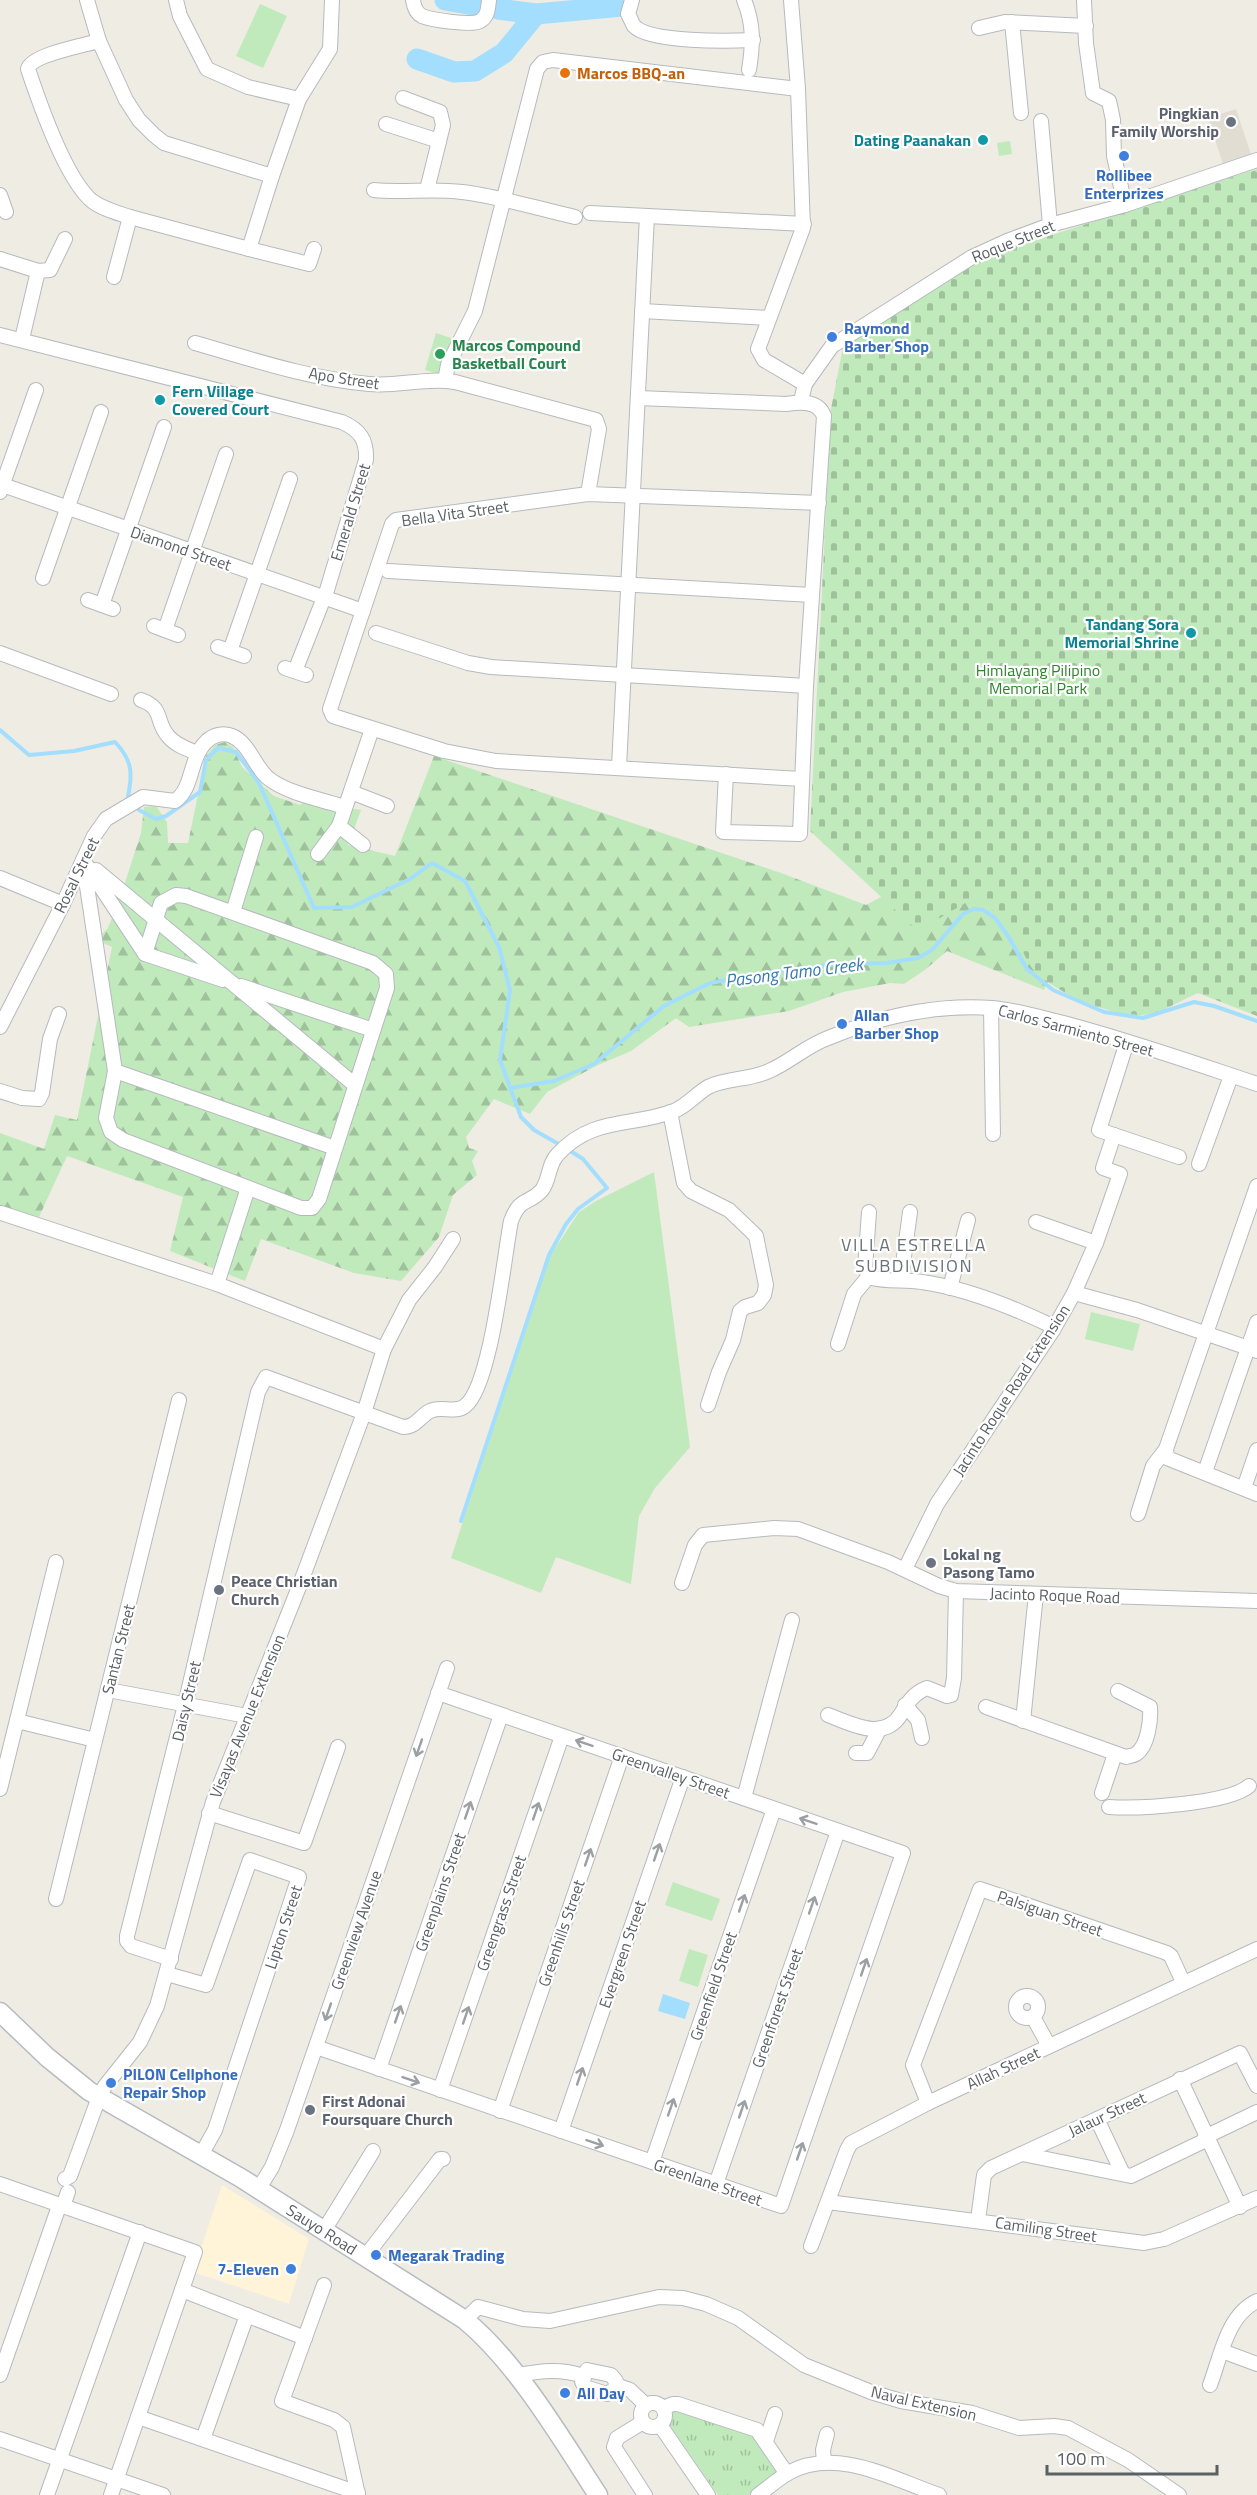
<svg xmlns="http://www.w3.org/2000/svg" width="1257" height="2495" viewBox="0 0 1257 2495" font-family="'Titillium Web',sans-serif">
	<defs>
		<pattern id="forest-firs" width="22" height="20" patternUnits="userSpaceOnUse" patternTransform="scale(1.5)"><rect width="22" height="20" fill="#c0eabc"/><path d="M5 1l3.5 6h-7zM16 11l3.5 6h-7z" fill="#9fc19c"/></pattern>
		<pattern id="cemetery-stones" width="16" height="16" patternUnits="userSpaceOnUse" patternTransform="scale(1.5)"><rect width="16" height="16" fill="#c0eabc"/><path d="M2 7V4a2 2 0 0 1 4 0v3zM10 15v-3a2 2 0 0 1 4 0v3z" fill="#9fc19c"/></pattern>
		<pattern id="park-tufts" width="24" height="20" patternUnits="userSpaceOnUse" patternTransform="scale(1.5)"><rect width="24" height="20" fill="#c0eabc"/><path d="M3 7l-1-3M5 7V3M7 7l1-3M15 17l-1-3M17 17v-4M19 17l1-3" fill="none" stroke="#9fc19c"/></pattern>
	</defs>
	<rect width="100%" height="100%" fill="#efece3"/>
	<path fill="#fff3d8" d="M222 2185 309 2239 289 2304 193 2272Z"/>
	<path fill="#e2ddd3" d="M1236 109 1252 157 1224 167 1208 118Z"/>
	<g fill="#c0eabc">
		<path d="M260 4 287 16 263 68 236 56Z"/>
		<path d="M1010 141 1012 154 999 156 997 143Z"/>
		<path d="M436 333 454 339 443 375 425 370Z"/>
		<path d="M654 1172 690 1447 655 1488 639 1516 631 1584 556 1557 541 1593 451 1558 550 1256 579 1212 596 1201Z"/>
		<path d="M1091 1312 1140 1324 1133 1351 1085 1339Z"/>
		<path d="M673 1882 720 1899 712 1921 665 1905Z"/>
		<path d="M689 1949 708 1955 698 1987 679 1981Z"/>
	</g>
	<path fill="url(#forest-firs)" d="M225 742 233 747 242 767 274 796 300 805 306 800 361 810 348 845 395 856 434 756 781 873 866 905 881 897 873 880 998 887 1032 968 1048 981 1044 990 947 951 926 969 904 984 890 983 843 992 789 1011 689 1027 676 1018 631 1051 598 1065 547 1092 530 1114 494 1099 466 1137 469 1148 478 1151 472 1161 477 1175 453 1195 439 1237 401 1281 354 1273 261 1239 245 1281 170 1251 183 1197 67 1156 39 1217 0 1207V1133L44 1149 55 1115 77 1120 112 947 96 940 108 928 119 901 141 833 144 807 156 806 167 822 168 843H188L206 756 215 745Z"/>
	<path fill="url(#cemetery-stones)" d="M1257 169V1016L1198 993C1181 1000 1161 1014 1142 1015 1110 1016 1054 993 1033 969 1024 958 1021 943 1013 932 1004 919 989 907 977 896L918 931 810 831 831 409 843 347 980 258Z"/>
	<path fill="url(#park-tufts)" d="M672 2408 753 2432 781 2473 749 2495H718L667 2421Z"/>
	<path fill="#a3deff" d="M663 1994 690 2003 685 2019 658 2011Z"/>
	<g fill="none" stroke-linecap="round" stroke-linejoin="round">
		<g stroke="#a3deff" stroke-width="4">
			<path d="M0 730 29 755 74 751 115 742C132 760 133 773 128 796L139 810 156 819 166 816 200 792 206 760 218 748 236 752 259 783 314 908 352 907 410 879 432 863 465 881 499 947 510 990 500 1060 521 1117 534 1130 562 1146"/>
			<path d="M510 1088 554 1081 594 1064 664 1006 710 983 771 972 838 964 887 963 918 958 932 950 963 914 974 909 983 910 995 918 1008 936 1027 969 1053 990 1104 1012 1143 1018 1194 1002 1214 1006 1257 1021"/>
			<path d="M461 1521 549 1255 566 1224 578 1209 607 1188 583 1159 569 1150"/>
		</g>
		<g stroke="#a3deff" stroke-width="21">
			<path d="M445 0 479 6"/>
			<path d="M498 9 536 14 622 6"/>
			<path d="M417 59 454 72 475 71 504 53 536 14"/>
		</g>
		<defs>
			<g id="street">
				<path d="M87 0 99 41 126 100 139 120 154 135 164 143 272 176 299 99"/>
				<path d="M176 0 180 16 207 69 248 87 299 99 330 49 332 0"/>
				<path d="M413 0C414 7 416 13 422 16 431 20 473 26 480 21 488 17 488 8 489 0"/>
				<path d="M632 0 628 14C630 17 632 23 634 26 650 43 730 41 753 40"/>
				<path d="M744 0C754 24 753 45 749 70"/>
				<path d="M791 0 798 89 803 228 758 349 764 360 805 384"/>
				<path d="M1084 0 1086 43 1093 93 1109 101 1113 120 1114 156 1125 205"/>
				<path d="M1012 22 1021 113"/>
				<path d="M979 28 1005 22 1086 26"/>
				<path d="M99 41C85 45 31 55 28 69 39 102 66 179 92 201 103 209 117 213 130 217"/>
				<path d="M403 98 440 112 443 125 427 190"/>
				<path d="M1041 121 1050 225"/>
				<path d="M386 124 439 141"/>
				<path d="M374 190C403 193 432 188 462 192 498 196 539 209 575 217"/>
				<path d="M0 195 6 212"/>
				<path d="M590 213 804 224"/>
				<path d="M249 249 309 264 314 249"/>
				<path d="M0 259 38 271 50 270 65 239"/>
				<path d="M114 277 130 217 249 249 272 176"/>
				<path d="M642 311 769 318"/>
				<path d="M0 335 342 422C360 430 367 440 366 460L327 590 295 671"/>
				<path d="M22 339 38 271"/>
				<path d="M195 343C251 359 310 379 369 384 398 387 426 377 455 382L596 420 599 429 588 494"/>
				<path d="M445 380 448 365 475 311 537 69 543 62 553 60 798 89"/>
				<path d="M638 398 786 404C800 402 818 400 824 416L806 686 800 834 723 832 726 774"/>
				<path d="M801 401 805 384 832 346 972 257 1007 241 1050 225 1125 205 1257 160"/>
				<path d="M0 484 363 611"/>
				<path d="M0 492 36 390"/>
				<path d="M388 571 812 595"/>
				<path d="M43 578 101 412"/>
				<path d="M88 600 113 609"/>
				<path d="M102 605 164 427"/>
				<path d="M154 626 178 635"/>
				<path d="M165 630 226 454"/>
				<path d="M376 633 468 663 491 667 806 686"/>
				<path d="M218 647 244 656"/>
				<path d="M230 651 290 479"/>
				<path d="M0 653 111 694"/>
				<path d="M285 668 306 675"/>
				<path d="M141 700C164 708 155 721 168 736 175 745 187 749 197 753"/>
				<path d="M619 767 647 216"/>
				<path d="M802 779 496 761 444 751 333 716 330 709 392 524 396 520 588 494 819 503"/>
				<path d="M351 792 387 806"/>
				<path d="M339 826 363 845"/>
				<path d="M318 854 339 826 372 729"/>
				<path d="M83 860 145 954 161 903 176 895 186 896 373 963 386 974 387 988 319 1199 312 1208H301L123 1140 111 1132 106 1118 115 1071Z"/>
				<path d="M96 870 355 1085"/>
				<path d="M0 878 63 904"/>
				<path d="M233 912 256 837"/>
				<path d="M145 954 223 980"/>
				<path d="M241 986 373 1030"/>
				<path d="M991 1008 993 1134"/>
				<path d="M0 1027 63 904 94 836 106 819 143 797 175 801C194 788 189 757 207 741 213 735 224 732 232 736 249 743 254 766 268 778 286 793 323 800 345 807"/>
				<path d="M1127 1042 1099 1130 1179 1157"/>
				<path d="M115 1071 335 1148"/>
				<path d="M0 1091 22 1098 39 1099 42 1093 50 1039 59 1014"/>
				<path d="M670 1112 684 1183 691 1191 729 1210 752 1232 756 1236 766 1285 764 1295 758 1303 745 1307 740 1311 733 1340 719 1372 708 1405"/>
				<path d="M1199 1164 1231 1076"/>
				<path d="M869 1212 865 1269 872 1278C887 1282 906 1279 922 1282 964 1288 1012 1307 1050 1325L1053 1330"/>
				<path d="M1 1213 217 1284 384 1349"/>
				<path d="M1036 1222 1096 1243"/>
				<path d="M901 1279 910 1212"/>
				<path d="M217 1284 248 1188"/>
				<path d="M950 1288 968 1220"/>
				<path d="M1074 1293 1137 1310 1257 1351"/>
				<path d="M838 1344 854 1294 869 1276"/>
				<path d="M1166 1449 1167 1458 1257 1494"/>
				<path d="M1205 1472 1257 1322"/>
				<path d="M1244 1488 1257 1450"/>
				<path d="M1138 1514 1153 1466 1166 1449 1257 1186"/>
				<path d="M905 1569 937 1504 1053 1330 1074 1293 1096 1243 1120 1174 1103 1168 1114 1135"/>
				<path d="M682 1583 695 1545 703 1535 774 1528 798 1529 888 1562 939 1586 956 1591 1257 1601"/>
				<path d="M108 1690 247 1716"/>
				<path d="M905 1705 918 1720 922 1738"/>
				<path d="M986 1707 1126 1757C1129 1756 1133 1756 1136 1754 1148 1746 1151 1720 1150 1707L1118 1691"/>
				<path d="M828 1715C852 1724 884 1742 901 1714 908 1702 914 1693 927 1688L947 1696 951 1695 954 1678 956 1591"/>
				<path d="M17 1721 95 1740"/>
				<path d="M1023 1721 1036 1594"/>
				<path d="M856 1753H867L879 1730"/>
				<path d="M0 1789 56 1562"/>
				<path d="M1102 1793 1115 1754"/>
				<path d="M744 1798 792 1620"/>
				<path d="M1109 1807C1138 1809 1228 1804 1249 1786"/>
				<path d="M209 1813 304 1843 338 1747"/>
				<path d="M56 1899 179 1400"/>
				<path d="M171 1959 131 1946 127 1941V1936L185 1705 258 1392 266 1377 403 1427C416 1427 419 1417 430 1411 441 1405 455 1414 465 1406 491 1387 504 1256 511 1221 521 1195 528 1206 542 1190 550 1179 548 1164 558 1154 593 1116 633 1127 674 1111 688 1105 696 1094 708 1087 726 1078 750 1080 769 1071 790 1062 806 1046 828 1038 879 1017 936 1004 992 1008 1017 1010 1042 1018 1067 1024 1131 1041 1194 1063 1257 1084"/>
				<path d="M167 1974 206 1985 250 1860 299 1877 215 2130 201 2155"/>
				<circle cx="1027" cy="2007" r="11"/>
				<path d="M1033 2017 1049 2046"/>
				<path d="M316 2047 781 2206 903 1853 438 1693"/>
				<path d="M379 2069 501 1715"/>
				<path d="M1180 2079 1240 2207"/>
				<path d="M440 2090 562 1736"/>
				<path d="M928 2103 913 2065 980 1889 1167 1953 1171 1956 1183 1982"/>
				<path d="M500 2111 622 1756"/>
				<path d="M1097 2119 1122 2172"/>
				<path d="M561 2131 683 1777"/>
				<path d="M1205 2137 1257 2112"/>
				<path d="M1022 2154 1131 2176 1206 2140"/>
				<path d="M652 2162 774 1809"/>
				<path d="M65 2179 70 2176 99 2097 105 2086 140 2042 157 2006 213 1802 299 1587 364 1413 384 1349 409 1300 435 1267 453 1239"/>
				<path d="M0 2184 195 2252 111 2495"/>
				<path d="M716 2184 838 1831"/>
				<path d="M258 2190 272 2167 287 2130 447 1668"/>
				<path d="M828 2202 1144 2243 1164 2239 1257 2198"/>
				<path d="M978 2220 984 2175 991 2168 1240 2053 1257 2086"/>
				<path d="M323 2232 373 2151"/>
				<path d="M811 2246 847 2150 851 2143 928 2103 1257 1949"/>
				<path d="M365 2257 440 2159H443"/>
				<path d="M324 2285 282 2401 334 2420 343 2427 358 2495"/>
				<path d="M182 2290 305 2338"/>
				<path d="M465 2320 478 2307 523 2319 550 2321 659 2297 683 2298 706 2304 738 2318 804 2365 871 2392 901 2401 972 2413 1019 2428 1054 2426 1068 2428 1128 2460 1179 2495"/>
				<path d="M1222 2351 1257 2364"/>
				<path d="M587 2370 611 2375 616 2381 615 2389 607 2394 585 2387 582 2382Z"/>
				<path d="M0 2375 58 2209 63 2206 68 2192"/>
				<path d="M517 2375C541 2371 560 2368 583 2376"/>
				<path d="M616 2385 630 2390 646 2405"/>
				<path d="M1210 2385C1221 2356 1227 2315 1257 2301"/>
				<circle cx="653" cy="2415" r="12"/>
				<path d="M663 2408 673 2404H678L757 2430 787 2474"/>
				<path d="M138 2417 358 2493"/>
				<path d="M643 2422 617 2438 614 2447 645 2495"/>
				<path d="M660 2425 708 2495"/>
				<path d="M0 2439 163 2495"/>
				<path d="M203 2439 247 2315"/>
				<path d="M766 2441 775 2414"/>
				<path d="M824 2462 823 2450 827 2434"/>
				<path d="M47 2495 140 2232"/>
				<path d="M758 2495C768 2488 778 2479 788 2473 837 2446 892 2479 939 2495"/>
			</g>
			<g id="secondary">
				<path id="s1" d="M0 2012 47 2057 89 2091 241 2178 465 2320C517 2363 561 2438 598 2495"/>
			</g>
		</defs>
		<use href="#street" stroke="#b6babe" stroke-width="16"/>
		<use href="#secondary" stroke="#b6bbc1" stroke-width="21"/>
		<use href="#street" stroke="#fff" stroke-width="14"/>
		<use href="#secondary" stroke="#fff" stroke-width="18"/>
	</g>
	<defs><path id="oneway-shaft" d="M-6 0H5M1.5-3L5.5 0L1.5 3" fill="none" stroke-width="1.6" stroke-linecap="round" stroke-linejoin="round" transform="scale(1.5)"/></defs>
	<g stroke="#9da0a3">
		<use href="#oneway-shaft" transform="translate(584 1743) rotate(-161)"/>
		<use href="#oneway-shaft" transform="translate(419 1748) rotate(109)"/>
		<use href="#oneway-shaft" transform="translate(468 1810) rotate(-71)"/>
		<use href="#oneway-shaft" transform="translate(536 1811) rotate(-71)"/>
		<use href="#oneway-shaft" transform="translate(808 1821) rotate(-161)"/>
		<use href="#oneway-shaft" transform="translate(657 1852) rotate(-71)"/>
		<use href="#oneway-shaft" transform="translate(588 1857) rotate(-71)"/>
		<use href="#oneway-shaft" transform="translate(742 1903) rotate(-71)"/>
		<use href="#oneway-shaft" transform="translate(812 1905) rotate(-71)"/>
		<use href="#oneway-shaft" transform="translate(864 1967) rotate(-71)"/>
		<use href="#oneway-shaft" transform="translate(328 2012) rotate(109)"/>
		<use href="#oneway-shaft" transform="translate(398 2014) rotate(-71)"/>
		<use href="#oneway-shaft" transform="translate(466 2015) rotate(-71)"/>
		<use href="#oneway-shaft" transform="translate(580 2076) rotate(-71)"/>
		<use href="#oneway-shaft" transform="translate(411 2080) rotate(19)"/>
		<use href="#oneway-shaft" transform="translate(671 2107) rotate(-71)"/>
		<use href="#oneway-shaft" transform="translate(742 2109) rotate(-71)"/>
		<use href="#oneway-shaft" transform="translate(595 2143) rotate(19)"/>
		<use href="#oneway-shaft" transform="translate(800 2151) rotate(-71)"/>
	</g>
	<circle fill="#e8710a" stroke="#fff" stroke-width="2" cx="565" cy="73" r="6"/>
	<g fill="#6b7280" stroke="#fff" stroke-width="2">
		<circle cx="1231" cy="122" r="6"/>
		<circle cx="931" cy="1563" r="6"/>
		<circle cx="219" cy="1590" r="6"/>
		<circle cx="310" cy="2110" r="6"/>
	</g>
	<g fill="#0f9aa8" stroke="#fff" stroke-width="2">
		<circle cx="983" cy="140" r="6"/>
		<circle cx="160" cy="400" r="6"/>
		<circle cx="1191" cy="633" r="6"/>
	</g>
	<g fill="#3f7fe0" stroke="#fff" stroke-width="2">
		<circle cx="1124" cy="156" r="6"/>
		<circle cx="832" cy="337" r="6"/>
		<circle cx="842" cy="1024" r="6"/>
		<circle cx="111" cy="2083" r="6"/>
		<circle cx="376" cy="2255" r="6"/>
		<circle cx="291" cy="2269" r="6"/>
		<circle cx="565" cy="2393" r="6"/>
	</g>
	<circle fill="#2e9e5b" stroke="#fff" stroke-width="2" cx="440" cy="354" r="6"/>
	<g text-anchor="middle" dominant-baseline="central" stroke-width="4.5" stroke-linejoin="round" paint-order="stroke">
		<g font-size="16" font-weight="bold" fill="#c56008" stroke="#fff" text-anchor="start">
			<text x="577" y="73">Marcos BBQ-an</text>
		</g>
		<g font-size="16" font-weight="bold" fill="#5b616d" stroke="#fff" text-anchor="start">
			<text x="1219" y="113" text-anchor="end">Pingkian<tspan x="1219" dy="18">Family Worship</tspan></text>
			<text x="943" y="1554">Lokal ng<tspan x="943" dy="18">Pasong Tamo</tspan></text>
			<text x="231" y="1581">Peace Christian<tspan x="231" dy="18">Church</tspan></text>
			<text x="322" y="2101">First Adonai<tspan x="322" dy="18">Foursquare Church</tspan></text>
		</g>
		<g font-size="16" font-weight="bold" fill="#0d838f" stroke="#fff" text-anchor="end">
			<text x="971" y="140">Dating Paanakan</text>
			<text x="172" y="391" text-anchor="start">Fern Village<tspan x="172" dy="18">Covered Court</tspan></text>
			<text x="1179" y="624">Tandang Sora<tspan x="1179" dy="18">Memorial Shrine</tspan></text>
		</g>
		<g font-size="16" font-weight="bold" fill="#366cbe" stroke="#fff" text-anchor="start">
			<text x="1124" y="175" text-anchor="middle">Rollibee<tspan x="1124" dy="18">Enterprizes</tspan></text>
			<text x="844" y="328">Raymond<tspan x="844" dy="18">Barber Shop</tspan></text>
			<text x="854" y="1015">Allan<tspan x="854" dy="18">Barber Shop</tspan></text>
			<text x="123" y="2074">PILON Cellphone<tspan x="123" dy="18">Repair Shop</tspan></text>
			<text x="388" y="2255">Megarak Trading</text>
			<text x="279" y="2269" text-anchor="end">7-Eleven</text>
			<text x="577" y="2393">All Day</text>
		</g>
		<g font-size="16" fill="#5b6065" stroke="#fff">
			<text transform="translate(1013 241) rotate(-22)">Roque Street</text>
			<text transform="translate(344 378) rotate(9)">Apo Street</text>
			<text transform="translate(350 512) rotate(-73)">Emerald Street</text>
			<text transform="translate(455 513) rotate(-8)">Bella Vita Street</text>
			<text transform="translate(181 548) rotate(19)">Diamond Street</text>
			<text transform="translate(76 875) rotate(-64)">Rosal Street</text>
			<text transform="translate(1076 1030) rotate(15)">Carlos Sarmiento Street</text>
			<text transform="translate(1011 1390) rotate(-57)">Jacinto Roque Road Extension</text>
			<text transform="translate(1055 1595) rotate(2)">Jacinto Roque Road</text>
			<text transform="translate(118 1649) rotate(-76)">Santan Street</text>
			<text transform="translate(186 1701) rotate(-77)">Daisy Street</text>
			<text transform="translate(247 1716) rotate(-68)">Visayas Avenue Extension</text>
			<text transform="translate(671 1773) rotate(19)">Greenvalley Street</text>
			<text transform="translate(440 1892) rotate(-71)">Greenplains Street</text>
			<text transform="translate(501 1913) rotate(-71)">Greengrass Street</text>
			<text transform="translate(1050 1913) rotate(19)">Palsiguan Street</text>
			<text transform="translate(283 1927) rotate(-72)">Lipton Street</text>
			<text transform="translate(356 1930) rotate(-71)">Greenview Avenue</text>
			<text transform="translate(561 1933) rotate(-71)">Greenhills Street</text>
			<text transform="translate(622 1954) rotate(-71)">Evergreen Street</text>
			<text transform="translate(713 1986) rotate(-71)">Greenfield Street</text>
			<text transform="translate(777 2008) rotate(-71)">Greenforest Street</text>
			<text transform="translate(1003 2068) rotate(-25)">Allah Street</text>
			<text transform="translate(1107 2114) rotate(-25)">Jalaur Street</text>
			<text transform="translate(708 2182) rotate(19)">Greenlane Street</text>
			<text transform="translate(1046 2229) rotate(8)">Camiling Street</text>
			<text stroke="none"><textPath href="#s1" startOffset="390">Sauyo Road</textPath></text>
			<text transform="translate(924 2403) rotate(13)">Naval Extension</text>
		</g>
		<g font-size="16" font-weight="bold" fill="#27864d" stroke="#fff" text-anchor="start">
			<text x="452" y="345">Marcos Compound<tspan x="452" dy="18">Basketball Court</tspan></text>
		</g>
		<g font-size="16" fill="#2e842b" stroke="#fff">
			<text x="1038" y="670">Himlayang Pilipino<tspan x="1038" dy="18">Memorial Park</tspan></text>
		</g>
		<g font-size="18" font-style="italic" fill="#337ab2" stroke="#fff">
			<text transform="translate(794 972) rotate(-7)">Pasong Tamo Creek</text>
		</g>
		<g font-size="18" letter-spacing="1.5" fill="#6c7277" stroke="#fff">
			<text x="914" y="1244">VILLA ESTRELLA<tspan x="914" dy="21">SUBDIVISION</tspan></text>
		</g>
	</g>
	<path d="M1047 2465v9h170v-9" fill="none" stroke="#5b6065" stroke-width="3"/>
	<text x="1056" y="2465" font-size="18" fill="#5b6065" stroke="#ffffff" stroke-width="4.5" paint-order="stroke">100 m</text>
</svg>
